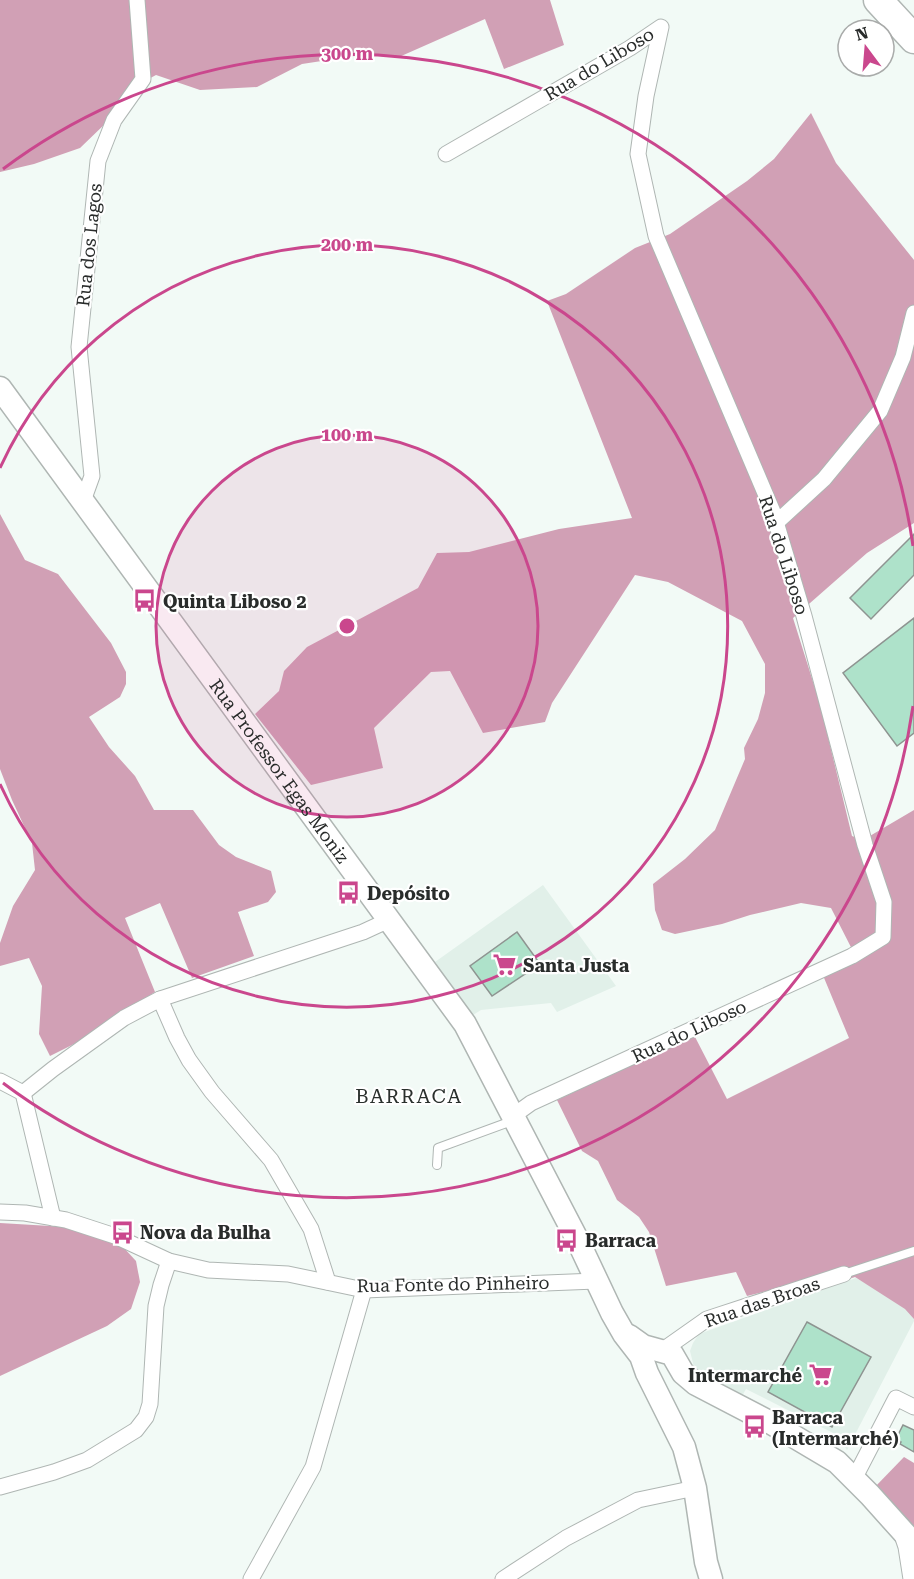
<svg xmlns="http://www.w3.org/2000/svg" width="914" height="1579" viewBox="0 0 914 1579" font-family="'Roboto Serif',serif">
	<rect width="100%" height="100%" fill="#f2faf6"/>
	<g fill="#e1f0e9">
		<path d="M543 885 616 986 557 1012 551 1003 481 1010 473 1015 435 962Z"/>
		<path d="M856 1278 914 1310V1321L847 1450 839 1436 746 1389 742 1396 694 1367 690 1351 693 1343 699 1334Z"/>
	</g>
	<g fill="#d1a0b5">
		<path d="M0 0H550L564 45 504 69 485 19 399 57 361 55 302 64 257 87 200 90 156 75 130 89 107 122 80 148 34 164 0 172Z"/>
		<path d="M811 113 836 163 914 260V523L867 553 793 618 820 704 852 836 863 840 914 810V1319L905 1309 855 1277 808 1292 791 1285 747 1296 736 1272 666 1286 649 1232 639 1217 617 1200 598 1161 582 1151 557 1100 694 1035 727 1099 849 1038 822 973 857 959 831 908 801 903 750 915 722 924 675 934 662 930 655 910 653 884 685 859 715 830 745 759 744 748 758 719 765 693V664L742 621 668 582 635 575 552 703 545 722 483 733 450 671 431 672 374 728 383 768 311 785 255 714 279 691 284 671 307 647 418 588 437 553 469 552 559 529 632 518 547 301 566 294 635 248 670 234 747 181 774 159Z"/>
		<path d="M0 514 25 560 58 574 111 643 126 672V684L120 697 89 717 109 747 135 776 154 810H193L219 845 236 857 271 871 276 892 268 902 238 912 254 956 192 978 160 903 125 918 155 992 76 1043 50 1056 39 1034 42 986 29 958 0 966V943L13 906 35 870 32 843 12 800 0 769Z"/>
		<path d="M0 1223 67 1227 95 1234 123 1247 136 1261 140 1282 131 1309 107 1326 0 1376Z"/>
		<path d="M904 1457 914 1463V1528L874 1488Z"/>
	</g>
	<g fill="#aee2ca" stroke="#8e9491" stroke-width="1.5">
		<path d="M914 534V575L871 619 850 598Z"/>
		<path d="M914 618V733L897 746 843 673Z"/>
		<path d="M517 932 540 964 492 996 470 966Z"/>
		<path d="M807 1322 871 1357 832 1427 768 1392Z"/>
		<path d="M903 1425 914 1430V1452L900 1444 901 1442 896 1439Z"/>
	</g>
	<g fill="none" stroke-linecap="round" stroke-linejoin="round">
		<defs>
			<g id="lane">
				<path d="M437 1165 438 1148 509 1122 511 1120"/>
				<path d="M844 1274 914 1251"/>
			</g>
			<g id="street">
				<path d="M446 154 630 48 661 27 646 96 638 154 656 236 773 512 804 616 865 845 884 902 883 937 852 956 531 1103 513 1116"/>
				<path d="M83 501 92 476 79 347 98 161 114 120 143 79 137 0"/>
				<path d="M776 523 824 479 880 411 903 357 914 313"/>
				<path d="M160 999 177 1038 189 1060 212 1092 271 1160 311 1229 328 1282"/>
				<path d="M0 1081 23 1093 53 1218"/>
				<path d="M23 1093 53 1069 124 1018 160 999 363 932 389 920"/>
				<path d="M0 1212 25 1213 66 1220 115 1236 169 1261 208 1270 288 1274 364 1290 596 1281"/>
				<path d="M663 1350 707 1319 844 1274"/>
				<path d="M854 1479 896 1398 914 1407"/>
				<path d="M0 1487 54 1472 87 1460 136 1430 146 1417 150 1404 156 1306 161 1285 169 1261"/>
				<path d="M901 1532 906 1547 911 1579"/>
				<path d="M251 1579 313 1467 364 1290"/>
				<path d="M503 1579 566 1538 638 1500 695 1488"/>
			</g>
			<g id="secondary">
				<path id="s1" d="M0 388 465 1024 578 1241 612 1313 624 1334 641 1356 647 1373 684 1447 695 1488 706 1562 711 1579"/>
				<path d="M629 1336 643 1346 672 1354 683 1373 696 1384 773 1424 837 1462 870 1495 914 1544"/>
			</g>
			<path id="highway" d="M878 0 914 39"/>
		</defs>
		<use href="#lane" stroke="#afb6b3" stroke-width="10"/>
		<use href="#street" stroke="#afb6b3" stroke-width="17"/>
		<use href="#secondary" stroke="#afb6b3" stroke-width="25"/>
		<use href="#highway" stroke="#afb6b3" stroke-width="31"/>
		<use href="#lane" stroke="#fff" stroke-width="8"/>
		<use href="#street" stroke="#fff" stroke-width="15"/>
		<use href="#secondary" stroke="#fff" stroke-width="22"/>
		<use href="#highway" stroke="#fff" stroke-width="28"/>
	</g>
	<circle cx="347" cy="626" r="191" fill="#ca478d" fill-opacity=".12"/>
	<g fill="none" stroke="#ca478d" stroke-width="3">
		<circle cx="347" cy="626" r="191"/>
		<path d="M0 468A381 381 0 1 1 0 784"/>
		<path d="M913 706A572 572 0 0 1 3 1083M3 169A572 572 0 0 1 913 546"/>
	</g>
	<defs>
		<symbol id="bus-bare" viewBox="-9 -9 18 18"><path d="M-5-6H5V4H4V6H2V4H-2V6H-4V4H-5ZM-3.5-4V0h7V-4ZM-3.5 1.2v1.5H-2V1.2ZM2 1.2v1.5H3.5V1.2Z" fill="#ca478d" stroke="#fff" stroke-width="2.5" paint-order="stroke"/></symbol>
		<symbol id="supermarket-bare" viewBox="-9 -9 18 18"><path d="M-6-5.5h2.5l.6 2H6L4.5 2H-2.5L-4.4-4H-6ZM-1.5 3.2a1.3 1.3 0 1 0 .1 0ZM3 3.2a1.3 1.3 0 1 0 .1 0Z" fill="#ca478d" stroke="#fff" stroke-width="2.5" paint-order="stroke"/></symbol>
	</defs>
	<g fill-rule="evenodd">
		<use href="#bus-bare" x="128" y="584" width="33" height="33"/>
		<use href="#bus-bare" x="332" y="876" width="33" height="33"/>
		<use href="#supermarket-bare" x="488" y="948" width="33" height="33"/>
		<use href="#bus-bare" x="106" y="1216" width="33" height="33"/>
		<use href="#bus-bare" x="550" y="1224" width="33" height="33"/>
		<use href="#supermarket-bare" x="804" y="1358" width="33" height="33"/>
		<use href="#bus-bare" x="738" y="1410" width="33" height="33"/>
	</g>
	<g text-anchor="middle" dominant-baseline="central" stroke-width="4.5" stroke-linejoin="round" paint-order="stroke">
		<g font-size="18" fill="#292c2b" stroke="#fff">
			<text transform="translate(599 64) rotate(-31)">Rua do Liboso</text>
			<text transform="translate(89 245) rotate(-84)">Rua dos Lagos</text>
			<text transform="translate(784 555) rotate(72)">Rua do Liboso</text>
			<text stroke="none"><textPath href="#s1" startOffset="474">Rua Professor Egas Moniz</textPath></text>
			<text transform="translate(689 1031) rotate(-25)">Rua do Liboso</text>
			<text transform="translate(453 1284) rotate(-1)">Rua Fonte do Pinheiro</text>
			<text transform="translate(762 1302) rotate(-19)">Rua das Broas</text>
		</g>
		<g font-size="18" font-weight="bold" fill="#292c2b" stroke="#fff" text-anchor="start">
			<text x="163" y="601">Quinta Liboso 2</text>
			<text x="367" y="893">Depósito</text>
			<text x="523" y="965">Santa Justa</text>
			<text x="140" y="1232">Nova da Bulha</text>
			<text x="585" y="1240">Barraca</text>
			<text x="802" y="1375" text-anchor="end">Intermarché</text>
			<text x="772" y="1417">Barraca<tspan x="772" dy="21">(Intermarché)</tspan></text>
		</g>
		<g font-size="20" letter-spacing="1.5" fill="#2a302d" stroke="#fff">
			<text x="409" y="1096">BARRACA</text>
		</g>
	</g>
	<circle cx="347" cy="626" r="9" fill="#ca478d" stroke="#fff" stroke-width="3"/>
	<g font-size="18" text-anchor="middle" font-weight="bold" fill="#ca478d" stroke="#fff" stroke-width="4.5" stroke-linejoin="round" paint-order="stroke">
		<text x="347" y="60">300 m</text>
		<text x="347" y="251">200 m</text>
		<text x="347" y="441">100 m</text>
	</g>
	<g transform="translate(866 48) rotate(344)"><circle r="28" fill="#ffffff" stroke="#a9abaa" stroke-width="1.5"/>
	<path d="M0-4.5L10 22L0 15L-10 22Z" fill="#ca478d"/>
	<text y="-9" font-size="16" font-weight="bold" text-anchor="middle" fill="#292c2b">N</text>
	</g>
</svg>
